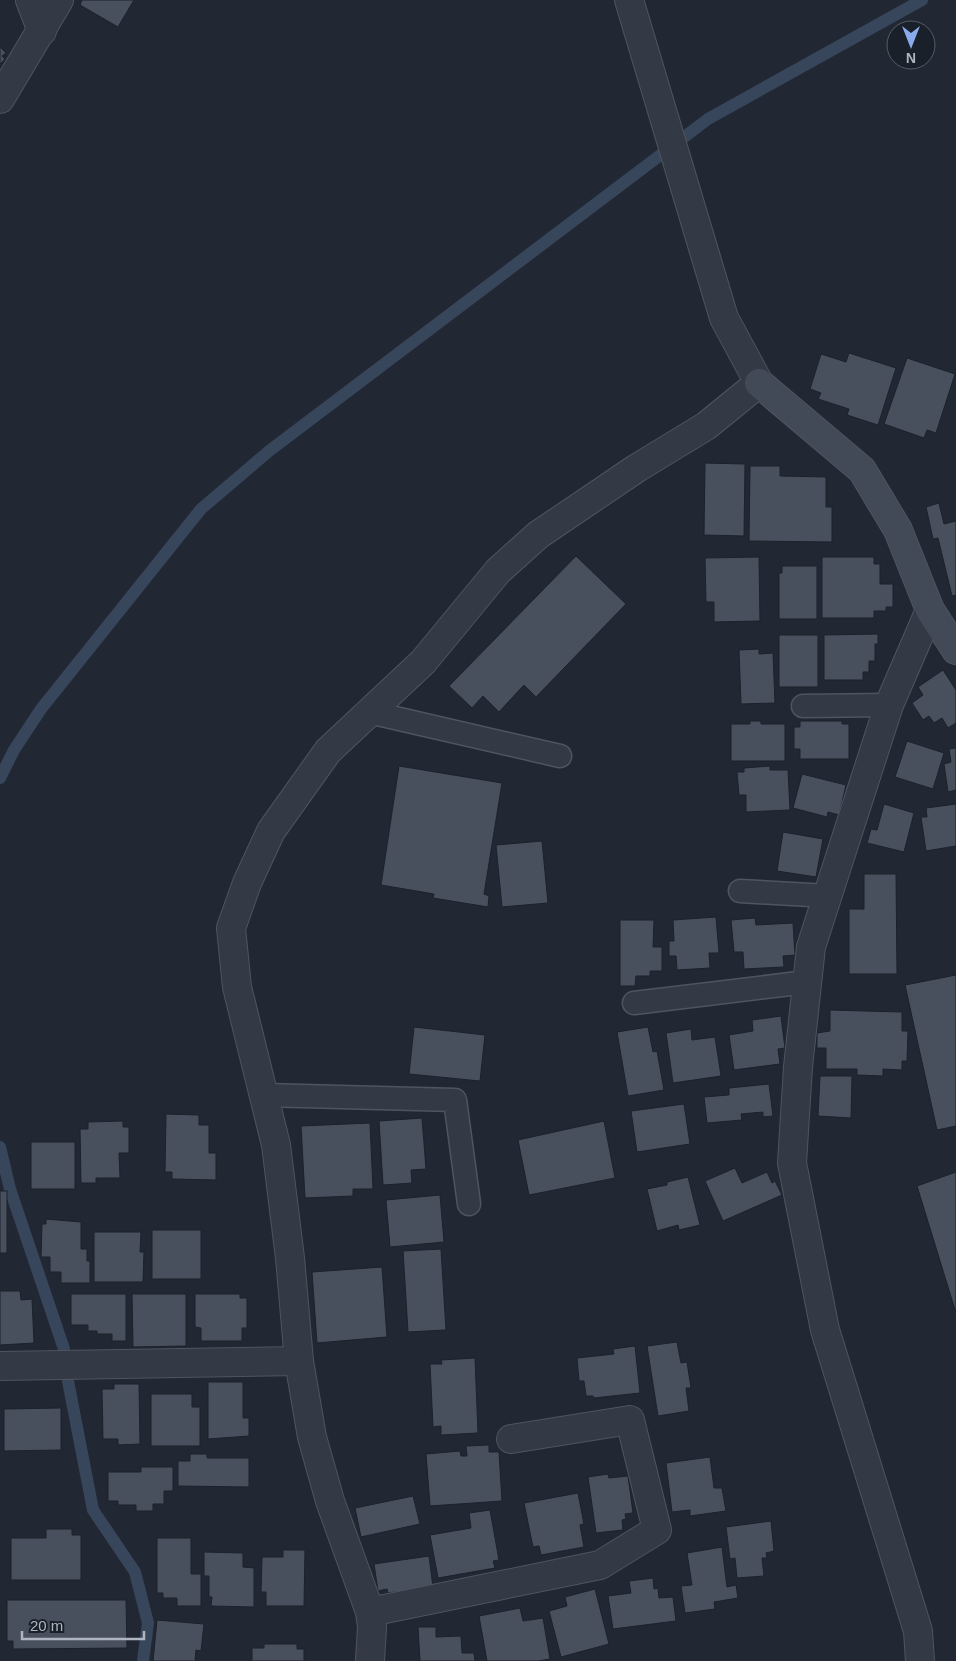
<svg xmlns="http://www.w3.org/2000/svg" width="956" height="1661" viewBox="0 0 956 1661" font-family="Helvetica,sans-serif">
	<rect width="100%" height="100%" fill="#212834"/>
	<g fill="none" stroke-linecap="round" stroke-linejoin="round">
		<g stroke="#38465c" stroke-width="12">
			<path d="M0 778 14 750 41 709 201 509 269 451 708 119 922 0"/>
			<path d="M0 1147 10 1189 64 1349"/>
			<path d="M68 1381 93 1510 135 1572 148 1623 143 1661"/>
		</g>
	</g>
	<g fill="#484f5d" stroke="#1c222b">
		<path d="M82 0H134L118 27 80 5Z"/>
		<path d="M0 47 6 53 2 56 5 59 0 64Z"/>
		<path d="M849 353 896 368 878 425 847 415 849 409 818 399 821 393 810 389 821 354 846 362Z"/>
		<path d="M907 358 955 374 936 433 927 430 924 438 884 424Z"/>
		<path d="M705 463 745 464 744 536 704 535Z"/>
		<path d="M750 466H780V476L826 477V507H832V542L749 541Z"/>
		<path d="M939 503 944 524 956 521V595L952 596 938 538 933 539 926 507Z"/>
		<path d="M576 556 626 604 536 697 524 685 499 712 483 696 472 708 449 686Z"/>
		<path d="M759 557 760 621 714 622V602H706L705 558Z"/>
		<path d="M822 557H874V564H880V584H893V607H886V611H874V618H822Z"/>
		<path d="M782 566H817V619H779V573H782Z"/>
		<path d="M878 634V644H875V661H869V672H863V680H824V635Z"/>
		<rect x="779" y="635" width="39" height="52"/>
		<path d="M759 649V654L773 653 775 703 741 704 739 650Z"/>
		<path d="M943 670 956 690V723L948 728 942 718 934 723 929 716 923 720 912 703 923 695 918 687Z"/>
		<path d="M750 721H761V724H785V761H731V724H750Z"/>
		<path d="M800 721H842V724H849V759H800V749H794V727H800Z"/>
		<path d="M907 741 944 753 933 789 895 777Z"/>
		<path d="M956 748V790L948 792 944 764 951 762 949 749Z"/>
		<path d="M399 766 502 783 484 894 489 896 488 907 433 898 434 894 381 885Z"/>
		<path d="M770 766V770H788L790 810 746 812V795H739L737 772H744V768Z"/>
		<path d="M802 774 846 785 839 815 828 812 827 817 793 808Z"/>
		<path d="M884 804 914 813 904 852 867 843 871 829 877 830Z"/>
		<path d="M956 804V846L926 851 921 817H927L926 808Z"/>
		<path d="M783 832 823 839 816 877 777 871Z"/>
		<path d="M542 841 548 903 502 907 496 845Z"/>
		<path d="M864 874H896L897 974H849V909H864Z"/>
		<path d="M716 917 719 953H709L710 968 677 970 676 956H669V941H674L673 920Z"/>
		<path d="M755 918 756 925 793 923 795 955 783 956 784 967 744 969 743 952H734L731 920Z"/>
		<path d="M620 920H654L653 947H662V971H650V976H636L635 986H620Z"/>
		<path d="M956 975V1126L937 1130 905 985Z"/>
		<path d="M830 1010 902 1012V1031H908L907 1061H902V1070L883 1069V1076L857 1075V1069H826V1048H817V1033L830 1031Z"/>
		<path d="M781 1016 785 1048 778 1049 780 1064 734 1070 729 1035 753 1031 752 1020Z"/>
		<path d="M414 1027 485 1035 480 1081 409 1074Z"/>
		<path d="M648 1027 653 1052 657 1051 664 1090 628 1096 617 1032Z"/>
		<path d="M691 1029 692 1040 715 1037 721 1076 673 1083 666 1033Z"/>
		<path d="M820 1076H852L851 1118 818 1116Z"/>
		<path d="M769 1084 773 1116 763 1117V1112L741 1114 742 1120 707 1123 704 1097 729 1095V1088Z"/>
		<path d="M684 1104 690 1144 637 1152 631 1111Z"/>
		<path d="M166 1114 199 1115V1125H209V1153H216V1180L172 1179V1172H165Z"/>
		<path d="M422 1118 426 1169 411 1170 412 1183 383 1185 379 1121Z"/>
		<path d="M123 1121V1127H129V1153H119L120 1178H96V1183H81L80 1129H88V1122Z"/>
		<path d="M604 1121 615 1178 529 1195 518 1140Z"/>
		<path d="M370 1123 373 1189H353V1196L305 1198 301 1126Z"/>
		<rect x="31" y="1142" width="44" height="47"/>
		<path d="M735 1168 742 1183 767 1172 772 1183 775 1181 782 1195 723 1221 705 1181Z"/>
		<path d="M956 1172V1313L917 1186Z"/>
		<path d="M688 1177 700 1225 679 1230 678 1225 657 1231 647 1189 667 1185V1182Z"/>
		<rect x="0" y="1191" width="7" height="62"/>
		<path d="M440 1195 444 1242 390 1247 386 1200Z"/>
		<path d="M46 1219 81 1222V1249H87V1261H90V1283H61V1272H50V1257H41L42 1224H46Z"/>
		<rect x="152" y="1230" width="49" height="49"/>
		<path d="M94 1232H141L140 1252H144L143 1282H94Z"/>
		<path d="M441 1249 446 1330 408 1332 403 1251Z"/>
		<path d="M382 1267 387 1337 317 1343 312 1272Z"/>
		<path d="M0 1291H20L21 1300 32 1299 34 1343 0 1345Z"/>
		<path d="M71 1294H126V1341H112V1334H97V1331H88V1325H71Z"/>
		<path d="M132 1294H186V1346L133 1347Z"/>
		<path d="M195 1294H240V1298H247V1328H242V1341H201V1328L195 1327Z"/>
		<path d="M677 1342 681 1363 687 1362 691 1388H686L689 1411 658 1416 647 1346Z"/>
		<path d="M635 1346 640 1393 594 1398 593 1396H586L584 1381H579L577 1358 614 1354 613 1349Z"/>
		<path d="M475 1358 478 1433 441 1435V1426L433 1427 430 1364H442L441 1360Z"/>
		<path d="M208 1382H243V1418H249V1436L208 1439Z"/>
		<path d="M114 1384H139L140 1444 118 1445V1439H103L102 1389H114Z"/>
		<path d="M151 1394H192V1407H200V1446H151Z"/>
		<path d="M61 1408V1450L4 1451V1409Z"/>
		<path d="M489 1445V1452H499L502 1501 430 1506 426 1454 460 1451 461 1456H467L466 1446Z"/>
		<path d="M190 1454H207V1458H249V1487L178 1486V1461H190Z"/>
		<path d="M710 1457 714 1488H722L726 1511 690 1516V1510L672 1512 666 1463Z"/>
		<path d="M141 1467H173V1491H164V1504H153V1511H136V1505H118V1501H108V1472H141Z"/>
		<path d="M608 1474 609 1478 628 1476 633 1513 625 1514 626 1519 622 1520 623 1530 596 1533 588 1477Z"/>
		<path d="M578 1493 584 1524 580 1525 584 1547 541 1555 539 1546 533 1547 524 1503Z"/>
		<path d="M413 1496 420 1524 361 1537 355 1508Z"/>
		<path d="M490 1510 499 1560 493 1561 495 1568 438 1578 430 1535 471 1528 469 1513Z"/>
		<path d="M771 1521 774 1551 766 1553 767 1558H762L764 1576 737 1578 735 1558 730 1559 726 1527Z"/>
		<path d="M46 1529H72V1535H81V1580H11V1538H46Z"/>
		<path d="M157 1538H191V1574H201V1606H177V1598H163V1593H157Z"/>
		<path d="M722 1547 727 1587 736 1585 738 1598 714 1602 715 1609 685 1613 681 1586 692 1585 687 1553Z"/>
		<path d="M283 1550H305L304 1606H266V1592H261L262 1557H283Z"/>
		<path d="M204 1552 243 1553V1567L254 1568V1607L211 1606 212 1597H209V1576H204Z"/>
		<path d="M429 1556 433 1587 388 1593 387 1589 378 1591 374 1564Z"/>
		<path d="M653 1578 654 1589 658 1588 659 1598 673 1597 676 1621 613 1629 608 1596 631 1593 629 1581Z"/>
		<path d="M595 1589 609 1644 561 1657 549 1611 567 1606 565 1597Z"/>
		<path d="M7 1600H126L127 1648 13 1649V1641H7Z"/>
		<path d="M520 1608 523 1621 543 1618 550 1659 538 1661H487L479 1616Z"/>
		<path d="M157 1620 204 1624 201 1651 196 1650 195 1661H153Z"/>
		<path d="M418 1627H436V1637L461 1636 462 1653H474L475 1661H420Z"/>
		<path d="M264 1644H297V1649H304V1661H252V1648H264Z"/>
	</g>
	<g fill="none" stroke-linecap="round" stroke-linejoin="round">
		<defs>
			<g id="lane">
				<path d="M803 706 889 705"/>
				<path d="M369 712 560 756"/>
				<path d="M740 891 828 896"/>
				<path d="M634 1003 807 982"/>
				<path d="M264 1095 455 1100 469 1204"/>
			</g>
			<g id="street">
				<path d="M30 0 42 31"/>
				<path d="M0 99 59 0"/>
				<path d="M0 1366 299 1361"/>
				<path d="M370 1612 600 1565 657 1530 630 1420 511 1439"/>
				<path d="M370 1661 372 1627 370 1612 330 1501 312 1437 299 1361 290 1258 276 1145 237 987 231 928 247 883 271 831 328 751 423 662 498 571 538 535 637 468 706 426 759 383 724 318 629 0"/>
				<path d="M920 1661 918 1631 825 1330 792 1163 798 1067 811 947 889 705 930 610"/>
			</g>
			<path id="secondary" d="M759 383 862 470 898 530 930 610 956 650"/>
		</defs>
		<use href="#lane" stroke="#4f555f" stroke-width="25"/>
		<use href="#street" stroke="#4f555f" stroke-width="30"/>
		<use href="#secondary" stroke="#4f555f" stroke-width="30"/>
		<use href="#lane" stroke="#343a45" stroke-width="22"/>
		<use href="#street" stroke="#343a45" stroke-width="28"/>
		<use href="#secondary" stroke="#434a57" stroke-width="28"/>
	</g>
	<g transform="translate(911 45) rotate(180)"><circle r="24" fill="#1a2029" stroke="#555c66"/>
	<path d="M0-4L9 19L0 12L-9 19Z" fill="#89abec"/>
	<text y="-8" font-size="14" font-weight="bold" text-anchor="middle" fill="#aeb5c1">N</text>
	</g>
	<path d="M22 1631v8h122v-8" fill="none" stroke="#aeb5c1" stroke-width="2.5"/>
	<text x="30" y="1631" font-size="15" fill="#aeb5c1" stroke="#1a2029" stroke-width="4" paint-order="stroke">20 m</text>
</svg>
